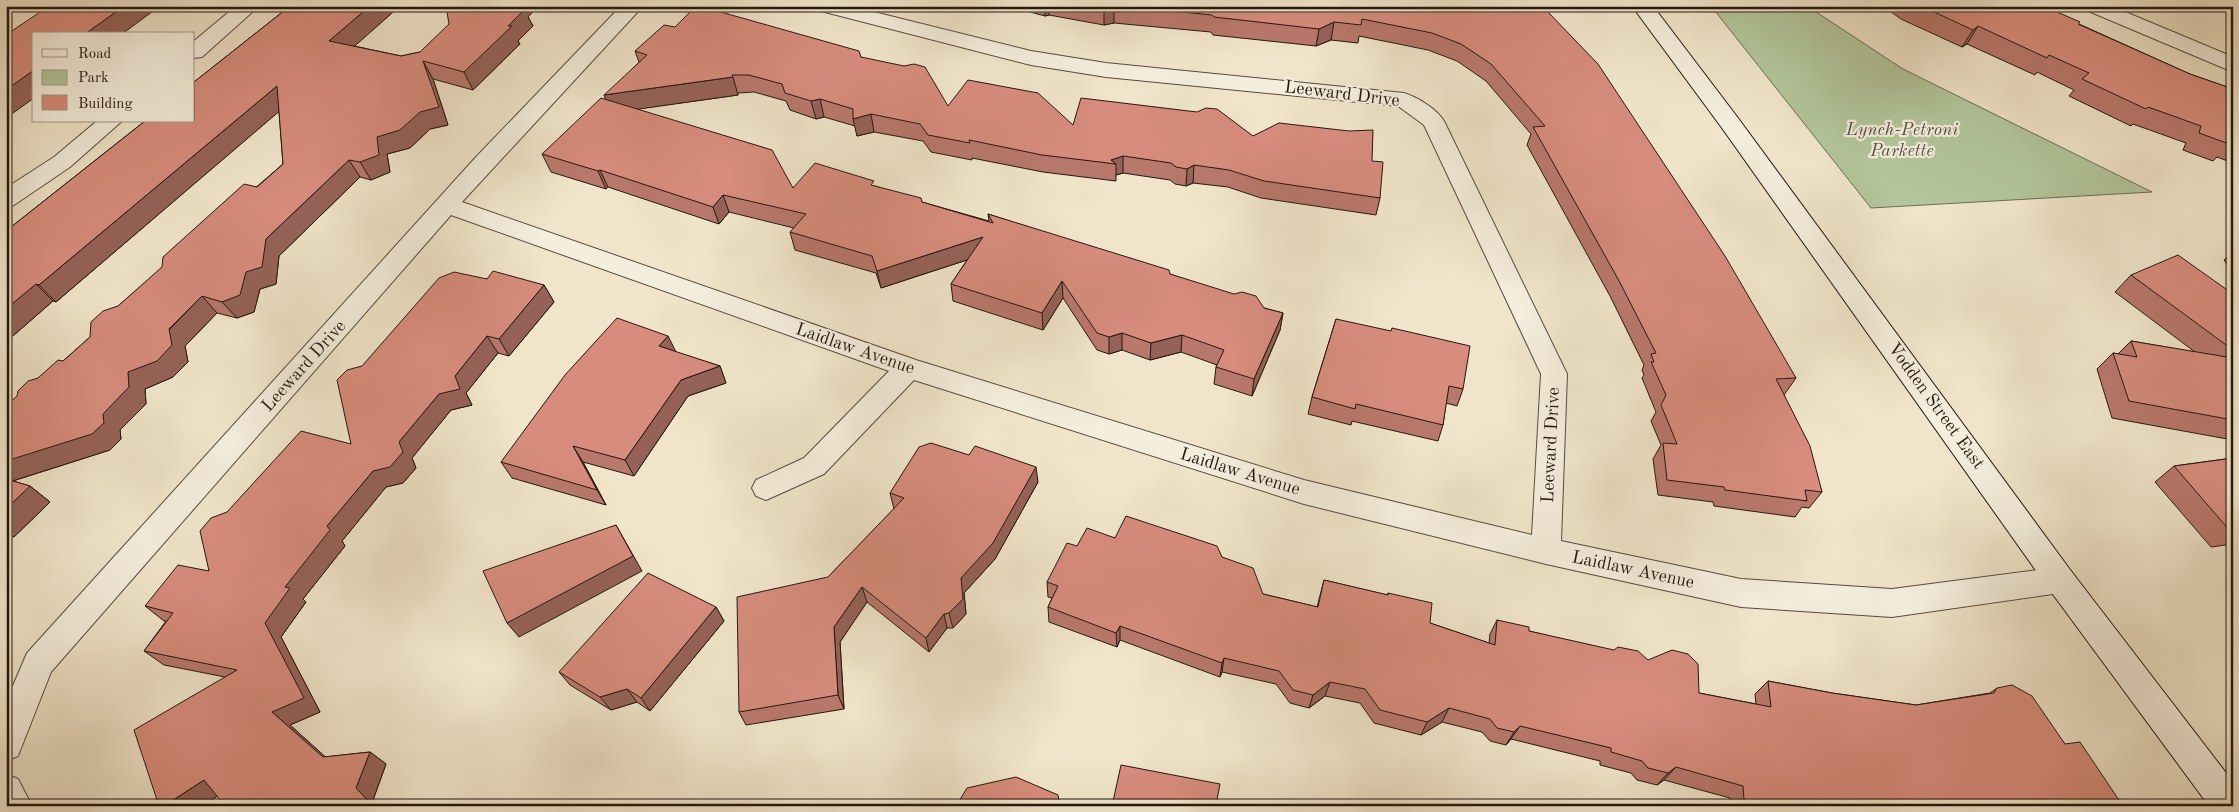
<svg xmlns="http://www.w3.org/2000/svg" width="2239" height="812" viewBox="0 0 2239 812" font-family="'Old Standard TT',serif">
	<rect width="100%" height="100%" fill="#f0e5ca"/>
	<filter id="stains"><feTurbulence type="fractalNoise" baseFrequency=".004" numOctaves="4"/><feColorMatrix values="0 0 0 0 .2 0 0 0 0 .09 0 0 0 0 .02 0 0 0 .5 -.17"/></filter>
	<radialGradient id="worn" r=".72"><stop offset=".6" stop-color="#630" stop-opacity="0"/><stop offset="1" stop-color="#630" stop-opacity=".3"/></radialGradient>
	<path fill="#b3c69c" stroke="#6b6e56" d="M1711 6H1807L1903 69 2152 192 1871 208Z"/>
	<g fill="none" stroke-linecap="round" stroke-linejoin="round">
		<defs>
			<g id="street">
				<path d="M236 6H259L202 57 194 58V41Z"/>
				<path d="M621 6H643L462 202 916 360 1304 480 1532 535 1541 374 1424 125 1398 106 1106 77 1031 65 817 10 814 6H850L1031 51 1106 63 1404 93C1417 97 1437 109 1444 121L1567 374 1561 541 1741 579 1892 589 2060 567 2071 571 2075 580 2071 589 2060 593 1892 617 1741 607 1546 564 1304 504 914 380 824 474 766 500 756 496 752 488 756 480 804 458 889 371 451 215 51 672 18 756 6 761V702L27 653 476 157Z"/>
				<path d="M2083 6H2111L2233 57V72L2086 10Z"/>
				<path d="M97 121H122L70 167 14 205 6 207V188L54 157Z"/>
				<path d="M6 774 18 779 32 806H6Z"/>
			</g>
			<path id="secondary" d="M1632 6H1653L1738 118 2071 571 2233 782V806H2209L2049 589 1722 128Z"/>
		</defs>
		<use href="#street" stroke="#564a3e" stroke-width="2"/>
		<use href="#secondary" stroke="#231710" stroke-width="2"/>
		<use href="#street" fill="#f5eedd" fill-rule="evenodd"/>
		<use href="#secondary" fill="#f5eedd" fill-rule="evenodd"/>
	</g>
	<g fill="#b9786c" stroke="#231710">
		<path d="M290 6H400L354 46 401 56 420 52 528 17 533 26 518 41 520 44 473 90 433 79 448 125 430 129 410 148 387 154 390 172 371 180 360 177 279 256 276 284 260 289 254 312 237 318 217 313 185 346 188 362 173 377 145 389 146 404 120 430 121 439 110 450 13 481 30 486 50 502 14 537 6 535V406L38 378 63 361 90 337 118 306 283 164 279 111 56 302 53 301 6 342V231Z"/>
		<path d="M1008 6H1532L1796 378 1784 395 1822 492 1809 508 1802 507 1795 517 1714 506 1713 502 1658 495 1653 459 1661 445 1651 421 1656 412 1642 378 1644 375 1642 370 1644 365 1610 296 1527 145 1531 134 1486 81 1457 61 1428 50 1359 36 1358 43 1331 40 1316 46 1213 35 1211 32 1114 23 1104 25 1049 15 1045 16Z"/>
		<path d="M1883 6H2036L2079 24 2190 74 2233 89V163L2217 157 2213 161 2183 150 2186 143 2133 124 2131 126 2069 96 2074 90 2037 72 2035 75 1967 44 1962 47 1901 19Z"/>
		<path d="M675 27 861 57 948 106 1073 125 1253 136 1372 161 1380 198 1376 215 1261 198 1228 187 1193 183 1186 186 1175 184 1170 180 1123 173 1116 175V181L1043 172 972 158V160L931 152 923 141 874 132 857 136 855 126 824 117 816 119 790 110 786 101 754 92 738 93V95L636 109 793 188 875 186 922 202 989 221 988 214 1170 274 1264 308 1283 313 1280 330 1252 396 1214 384 1216 367 1217 365 1181 352 1150 360 1122 350 1109 354 1097 350 1063 298 1043 330 953 301 951 284 967 260 881 288 876 273 795 250 790 232 794 228 729 212 719 224 608 187 606 189 551 172 542 154 606 100 639 62 635 51Z"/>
		<path d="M2233 251V273L2224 260Z"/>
		<path d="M2131 275 2233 294V440L2112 418 2097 369 2113 353 2118 354 2131 341 2195 352 2115 292Z"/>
		<path d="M487 279 544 285 554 302 509 356 498 353 466 393 472 405 451 410 412 458 416 468 403 483 386 487 342 541 345 546 303 599 306 602 281 637 320 712 290 725 325 757 370 752 386 764 373 800 217 796 202 806H159L225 677 164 665 144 651 166 621H164L145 606 209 571 227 512 351 444 362 366Z"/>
		<path d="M1336 319 1463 389 1457 406 1446 403 1443 425 1438 441 1352 421 1351 425 1308 414 1312 397Z"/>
		<path d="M675 352 720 366 726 383 688 396 634 476 583 462 606 505 512 478 501 462Z"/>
		<path d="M2233 458V544L2211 547 2155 482 2174 466Z"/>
		<path d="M1038 482 995 559 964 593 966 614 953 628H947L929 652 867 602 840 642 844 709 746 725 739 712 828 577 894 509 890 493Z"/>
		<path d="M1115 538 1222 557 1263 594 1317 607 1324 580 1387 595 1388 593 1430 623 1489 643 1490 634 1497 620 1529 631 1648 660 1699 693 1756 704 1755 694 1768 681 1832 693 1916 705 1990 693 1997 688 2065 744 2123 806H1731L1730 798 1664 780 1657 785 1637 780 1631 773 1600 765V761L1511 739 1506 745 1490 741 1482 732 1442 722 1421 735 1374 723 1360 703 1325 696 1309 708 1290 703 1276 684 1222 672 1220 677 1120 640 1117 647 1049 622 1048 607 1052 598 1048 597 1047 582 1077 546Z"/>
		<path d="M716 607 724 621 650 711 637 702 611 710 570 685 559 672Z"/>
	</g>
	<g fill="#966258" stroke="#231710">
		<path d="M124 6H160L122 34H85Z"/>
		<path d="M370 6H400L340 59 329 41Z"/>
		<path d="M513 6H539L528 17 533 26 518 41 520 44 473 90 464 72 508 26Z"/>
		<path d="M1045 6H1049V15L1045 16Z"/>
		<path d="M1110 6H1114V23L1104 25V8Z"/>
		<path d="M1334 22 1331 40 1316 46 1319 29Z"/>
		<path d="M1978 26 1967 44 1962 47 1973 30Z"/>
		<path d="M423 61 433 79 448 125 430 129 410 148 387 154 390 172 371 180 360 162Z"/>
		<path d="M34 70V98L6 118V90Z"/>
		<path d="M733 77 738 95 611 113 604 95Z"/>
		<path d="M277 86 289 103 56 302 39 285Z"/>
		<path d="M820 99 824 117 816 119 811 101Z"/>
		<path d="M871 114 874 132 857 136 853 119Z"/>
		<path d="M1123 156V173L1116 175V164L1111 160Z"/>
		<path d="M349 160 360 177 279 256 276 284 260 289 254 312 237 318 222 302 266 239Z"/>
		<path d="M1194 165 1193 183 1186 186 1187 169Z"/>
		<path d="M600 170 608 187 606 189 598 171Z"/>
		<path d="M723 195 729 212 719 224 713 207Z"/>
		<path d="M983 237 985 254 881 288 877 271Z"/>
		<path d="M1062 281 1063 298 1043 330 1042 313Z"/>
		<path d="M36 284 53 301 6 342V309Z"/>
		<path d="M544 285 554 302 509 356 499 339Z"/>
		<path d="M202 296 217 313 185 346 188 362 173 377 145 389 146 404 120 430 121 439 110 450 6 483V461L103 414 128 372Z"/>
		<path d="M1283 313 1280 330 1252 396 1254 379Z"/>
		<path d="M1122 333V350L1109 354V337Z"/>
		<path d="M1182 335 1181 352 1150 360 1151 343Z"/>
		<path d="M487 336 498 353 466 393 472 405 451 410 412 458 416 468 403 483 386 487 342 541 345 546 303 599 306 602 281 637 320 712 290 725 339 769 323 757 272 712 265 623 285 587 327 526 373 471 399 442 439 394 455 376Z"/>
		<path d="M668 336 676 352 659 346Z"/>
		<path d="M2233 353V361L2216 368Z"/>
		<path d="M720 366 726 383 688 396 634 476 625 460 681 380Z"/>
		<path d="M573 446 583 462 606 505 597 490Z"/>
		<path d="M1036 467 1038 482 995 559 964 593 966 614 953 628 949 613 961 578Z"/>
		<path d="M30 486 50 502 14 537 6 531V509Z"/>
		<path d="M616 525 642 571 519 637 507 623Z"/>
		<path d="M862 587 867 602 840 642 844 709 838 695 834 627Z"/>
		<path d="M716 607 724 621 650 711 641 698Z"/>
		<path d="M944 614 947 628 929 652 926 638Z"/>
		<path d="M1120 626V640L1117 647 1116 633Z"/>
		<path d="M1224 658 1222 672 1220 677 1222 663Z"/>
		<path d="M1330 682 1325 696 1309 708 1313 695Z"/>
		<path d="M627 689 637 702 611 710 600 697Z"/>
		<path d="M1449 708 1442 722 1421 735 1427 722Z"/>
		<path d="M1520 726 1511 739 1506 745 1514 732Z"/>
		<path d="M370 752 386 764 373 800 378 806H373L356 788Z"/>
		<path d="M1676 767 1664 780 1657 785 1668 773Z"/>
		<path d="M204 780 224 792 202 806H164Z"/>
	</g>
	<g fill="#d78c7d" stroke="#231710">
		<path d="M49 6H124L85 34H34V70L6 90V35Z"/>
		<path d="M290 6H370L329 41 401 56 420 52 449 24 446 6H513V7L525 9 508 26H512L464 72 423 61 439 107 420 112 400 130 377 137 379 155 360 162 349 160 266 239 262 267 246 272 240 295 222 302 202 296 169 329 172 345 157 361 128 372 129 387 103 414 104 423 92 434 6 461V406L17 396 18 391 28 381 38 378 58 360 63 361 90 337 91 322 103 311 118 306 162 267 163 257 244 184 257 187 283 164 277 86 39 285 36 284 6 309V231L145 121H194V82Z"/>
		<path d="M1095 6H1110L1104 8Z"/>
		<path d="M1123 6H1532L1547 11 1598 64 1725 256 1796 378 1776 379 1810 446 1822 492 1805 490 1807 501 1725 490 1724 487 1667 480 1663 443 1677 444 1661 405 1666 395 1651 362H1654L1651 354 1656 353 1618 279 1533 127 1545 126 1491 64 1461 44 1432 33 1362 19 1361 25 1334 22 1319 29 1214 17 1212 15Z"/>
		<path d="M1921 6H2036L2045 10 2048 8 2080 22 2078 24 2190 74 2233 89V140L2231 139 2229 144 2199 133 2201 126 2148 107 2146 109 2082 79 2089 73 2049 55 2047 58 1978 26 1973 30Z"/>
		<path d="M703 7 859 51 861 57 904 66 914 64 925 67 948 106 968 80 1038 93 1073 125 1081 98 1197 112 1206 108 1217 109 1253 136 1279 123 1349 131 1373 130 1372 161 1383 162 1380 198 1264 181 1229 170 1194 165 1187 169 1176 167 1171 163 1123 156 1111 160 1116 164 1042 155 969 140 970 143 928 135 920 124 871 114 853 119V109L820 99 811 101 785 93 782 84 749 75H732L733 77 604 95 647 55 635 51 664 25 675 27 693 9Z"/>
		<path d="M601 98 772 150 793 188 815 163 874 181 871 185 921 198 922 202 993 223 988 214 1169 270 1170 274 1234 294 1242 292 1256 296 1264 308 1283 313 1254 379 1216 367 1224 350 1182 335 1151 343 1122 333 1109 337 1097 333 1062 281 1042 313 951 284 983 237 877 271 872 256 790 232 806 214 723 195 713 207 600 170 598 171 542 154Z"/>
		<path d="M2178 255 2233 294V350L2131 275Z"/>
		<path d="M493 271 544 285 499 339 487 336 455 376 460 389 439 394 399 442 403 452 390 467 373 471 327 526 330 530 285 587 290 588 265 623 304 698 272 712 323 757 370 752 356 788 373 806H225L204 780 164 806H159L134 730 237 670 144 651 173 613 145 606 178 565 209 571 200 531 211 518 227 512 301 431 351 444 337 380 347 370 362 366 439 278 454 272 487 279Z"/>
		<path d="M617 318 668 336 659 346 720 366 681 380 625 460 573 446 597 490 501 462 565 375Z"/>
		<path d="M1336 319 1391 331 1392 328 1470 346 1463 389 1449 386 1443 425 1356 404 1355 409 1312 397Z"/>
		<path d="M2131 341 2233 358V420L2129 401 2113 353 2137 357Z"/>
		<path d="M931 443 969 455 975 446 1036 467 993 543 961 578 963 599 949 613 944 614 926 638 862 587 834 627 838 695 739 712 737 597 828 577 904 498 890 493 919 447Z"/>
		<path d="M2233 458V532H2231L2174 466Z"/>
		<path d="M6 479 30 486 6 509Z"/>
		<path d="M1126 516 1217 546 1222 557 1253 568 1263 594 1318 607 1324 580 1388 595V593L1432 603 1430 623 1495 645 1497 620 1529 627V631L1614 650 1618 647 1638 651 1648 660 1672 650 1688 654 1698 664 1699 693 1771 707 1768 681 1832 693 1916 705 1994 693 1997 688 2012 685 2032 696 2065 744 2080 742 2123 806H1762V804L1744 800 1743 786 1676 767 1668 773 1648 768 1642 761 1611 752V748L1520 726 1514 732 1497 728 1490 719 1449 708 1427 722 1380 710 1365 689 1330 682 1313 695 1293 690 1279 671 1224 658 1222 663 1120 626 1116 633 1048 607 1058 586 1047 582 1067 543 1077 546 1087 528 1115 538Z"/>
		<path d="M616 525 633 556 507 623 483 571Z"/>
		<path d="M648 573 716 607 641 698 627 689 600 697 559 672Z"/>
		<path d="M1121 765 1220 784 1216 805 1218 806H1112Z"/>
		<path d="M1016 777 1058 795 1060 806H956L967 788Z"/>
		<path d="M1285 801 1302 806H1279Z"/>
	</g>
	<g text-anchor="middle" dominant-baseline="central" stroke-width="4.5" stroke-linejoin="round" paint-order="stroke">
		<g font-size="18" fill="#231710" stroke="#f5eedd">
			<text transform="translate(1342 94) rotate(7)">Leeward Drive</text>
			<text transform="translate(855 349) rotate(19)">Laidlaw Avenue</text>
			<text transform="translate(304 366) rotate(-48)">Leeward Drive</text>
			<text transform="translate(1936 406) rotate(54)">Vodden Street East</text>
			<text transform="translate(1551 445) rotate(-87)">Leeward Drive</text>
			<text transform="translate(1240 472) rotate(17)">Laidlaw Avenue</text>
			<text transform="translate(1633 570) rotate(12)">Laidlaw Avenue</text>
		</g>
		<g font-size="18" font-style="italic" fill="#555441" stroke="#f5eedd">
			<text x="1902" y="130">Lynch-Petroni<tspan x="1902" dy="21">Parkette</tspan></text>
		</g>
	</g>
	<rect width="2239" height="812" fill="none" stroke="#f0e5ca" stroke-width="25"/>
	<rect x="8" y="8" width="2224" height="797" fill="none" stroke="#231710" stroke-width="2.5"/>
	<rect x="12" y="12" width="2214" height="787" fill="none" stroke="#231710"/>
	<rect x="32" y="32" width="162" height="90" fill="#f5eedd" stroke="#a1988b"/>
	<rect x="42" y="49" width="25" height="8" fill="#f5eedd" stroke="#a1988b"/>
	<text x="78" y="58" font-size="15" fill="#231710">Road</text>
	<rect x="42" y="70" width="25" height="15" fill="#b3c69c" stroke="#a1988b"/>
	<text x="78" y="82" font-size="15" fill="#231710">Park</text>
	<rect x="42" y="95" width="25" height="15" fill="#d78c7d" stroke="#a1988b"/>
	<text x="78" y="108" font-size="15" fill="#231710">Building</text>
	<rect width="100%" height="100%" filter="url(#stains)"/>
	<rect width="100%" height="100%" fill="url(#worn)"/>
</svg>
